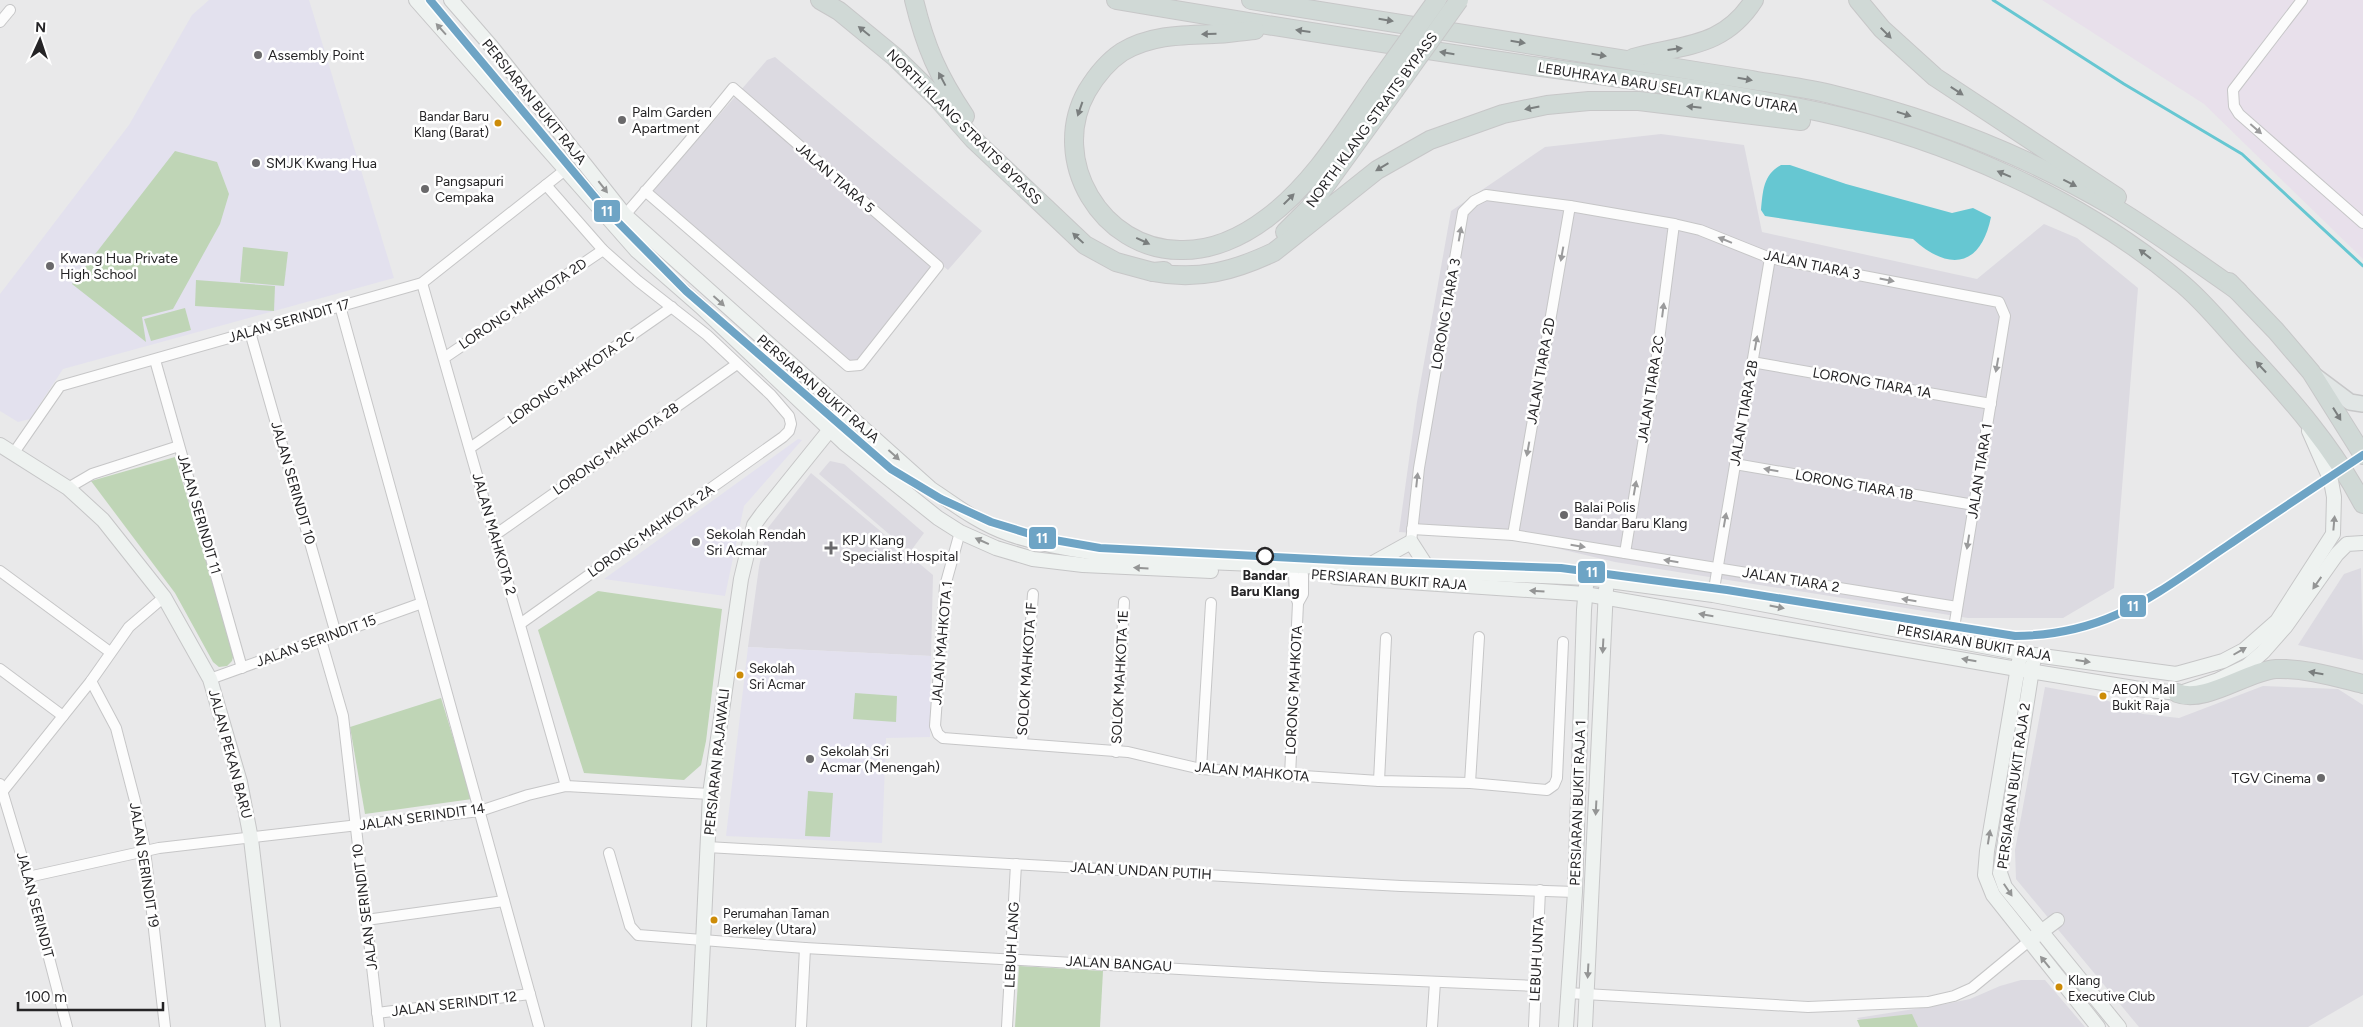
<svg xmlns="http://www.w3.org/2000/svg" width="2363" height="1027" viewBox="0 0 2363 1027" font-family="Figtree,sans-serif">
	<rect width="100%" height="100%" fill="#e9e9ea"/>
	<g fill="#dcdae1">
		<path d="M775 57 982 231 948 270 938 262 858 361 849 362 652 192 767 60Z"/>
		<path d="M1661 134 1744 145 1762 232 1977 279 2044 224 2077 238 2138 288 2114 588 2063 618H1968L1615 562 1526 541 1399 532 1417 402 1451 211 1545 147Z"/>
		<path d="M830 461 844 464 924 533 910 552 819 474Z"/>
		<path d="M811 473 933 575 931 656 748 647 759 567 767 529Z"/>
		<path d="M2361 568 2363 660 2298 645 2344 574Z"/>
		<path d="M2263 686 2338 689 2363 705V995L2308 1027H2139L2016 879 2015 850 2045 687 2095 696 2143 714 2179 718Z"/>
		<path d="M2021 980H2045L2085 1027H1870L1857 1018 1946 1004 1970 999 2000 986Z"/>
	</g>
	<path fill="#e8e0eb" d="M2042 0H2363V259L2204 104Z"/>
	<g fill="#e3e1ee">
		<path d="M209 0H309L394 278 63 369 30 419 18 422 0 411V294L129 125 192 15Z"/>
		<path d="M798 439 802 440 744 506 725 596 604 579Z"/>
		<path d="M748 647 931 656 930 737 886 738 882 843 726 836Z"/>
	</g>
	<g fill="#bfd5b6">
		<path d="M175 151 217 162 229 194 220 224 173 309 142 317 146 342 72 284Z"/>
		<path d="M243 247 288 252 284 286 240 282Z"/>
		<path d="M196 280 275 286 274 311 195 306Z"/>
		<path d="M185 308 191 330 151 341 144 319Z"/>
		<path d="M175 457 234 653 232 661 227 666 219 667 213 662 175 593 91 481Z"/>
		<path d="M598 591 722 609 706 741 701 765 684 780 584 773 538 630Z"/>
		<path d="M855 693 897 696 896 722 853 719Z"/>
		<path d="M441 698 472 799 365 814 350 727Z"/>
		<path d="M808 791 833 793 830 837 805 836Z"/>
		<path d="M1019 966 1103 971 1100 1027H1015Z"/>
		<path d="M1912 1014 1918 1027H1860L1857 1020Z"/>
	</g>
	<path fill="#66c7d2" d="M1781 165H1790L1846 184 1952 213 1973 208 1991 217C1981 267 1949 272 1913 239L1765 216 1761 210C1763 191 1763 175 1781 165Z"/>
	<g fill="none" stroke-linecap="round" stroke-linejoin="round">
		<path stroke="#66c7d2" stroke-width="3" d="M1993 0 2124 84 2242 154 2363 266"/>
		<defs>
			<g id="street">
				<path d="M2302 0 2233 90 2234 106 2239 114 2363 223"/>
				<path d="M0 22 10 10"/>
				<path d="M625 215C661 173 698 132 733 88L938 266 860 365 848 366 645 191"/>
				<path d="M422 283 566 786"/>
				<path d="M340 306 539 1027"/>
				<path d="M250 332 336 634"/>
				<path d="M444 358 603 250"/>
				<path d="M155 360 242 668"/>
				<path d="M1752 362 1991 404"/>
				<path d="M470 448 672 307"/>
				<path d="M13 454 60 386 422 283 565 170"/>
				<path d="M1735 464 1974 505"/>
				<path d="M68 488 92 474 179 446"/>
				<path d="M1412 529 1513 535 1957 607"/>
				<path d="M960 532 945 586 935 726 938 734 943 738 1128 752 1201 769 1379 781 1470 783 1547 790 1554 785 1557 778 1563 642"/>
				<path d="M495 535 737 364"/>
				<path d="M1513 535 1570 206"/>
				<path d="M1411 542 1419 468 1463 212 1474 201 1486 195 1570 206 1674 224 1700 230 1770 258 1999 302 2005 316 1952 640"/>
				<path d="M1625 553 1655 371 1674 224"/>
				<path d="M0 571 110 652"/>
				<path d="M1713 595 1770 258"/>
				<path d="M1298 603 1303 594V575"/>
				<path d="M520 624 783 437 789 431 791 424 789 416 771 395 707 335 638 281 603 250 546 185"/>
				<path d="M321 640 343 716 379 1027"/>
				<path d="M0 669 63 716"/>
				<path d="M210 679 422 603"/>
				<path d="M91 681 116 728 135 801 145 850 165 1027"/>
				<path d="M1022 743 1033 594"/>
				<path d="M1116 752 1124 602"/>
				<path d="M1201 769 1211 603"/>
				<path d="M1290 776 1298 603 1295 594 1294 575"/>
				<path d="M1379 781 1386 638"/>
				<path d="M1470 783 1479 637"/>
				<path d="M0 784 28 877 67 1027"/>
				<path d="M3 791 91 681 129 627 164 597"/>
				<path d="M707 847 1401 886 1575 892"/>
				<path d="M609 853 630 926 638 935 805 948 1323 977 1535 986"/>
				<path d="M28 877 159 848 480 811 528 795 566 786 710 794"/>
				<path d="M366 920 504 901"/>
				<path d="M1568 993 1808 1007 1928 1002 1954 996 1972 988 2029 941"/>
				<path d="M377 1013 530 994"/>
				<path d="M801 1027 805 948"/>
				<path d="M1007 1027 1016 864"/>
				<path d="M1432 1027 1435 982"/>
				<path d="M1534 1027 1540 890"/>
			</g>
			<g id="secondary">
				<path d="M416 0 637 251 701 307 844 443 938 518 960 532 996 548 1033 559 1083 565 1211 571"/>
				<path d="M451 0 491 46 625 215 930 488C955 505 980 524 1009 534 1071 555 1141 557 1206 562L1587 578 1713 595 2020 653 2176 674 2223 661 2244 650 2277 621 2333 534 2334 497 2331 481 2309 431"/>
				<path d="M0 445 68 488 103 520 164 597 210 679 240 782 251 839 273 1027"/>
				<path d="M1364 568 1411 542 1429 570"/>
				<path d="M1335 577 1585 594 2017 669 2146 690 2180 693 2218 680 2247 666 2263 652 2286 626 2337 554 2347 544 2363 543"/>
				<path d="M2019 661 1987 851 1985 875 1993 895 2098 1027"/>
				<path d="M2033 663 2000 873 2005 887 2119 1027"/>
				<path d="M2033 938 2057 920"/>
				<path d="M699 1027 710 794 741 579 754 525 762 514 845 411"/>
				<path d="M1566 1027 1575 892 1584 610 1586 586"/>
				<path d="M1585 1027 1606 589"/>
			</g>
			<path id="primary" d="M2314 375 2350 402 2363 404"/>
			<g id="highway">
				<path d="M820 0 839 11 895 57 937 98 973 139 1085 245 1116 262 1153 272 1164 271"/>
				<path d="M914 0C925 46 938 76 965 116"/>
				<path d="M1116 0C1251 23 1385 44 1520 64 1620 78 1721 91 1820 112 1946 139 2081 199 2180 282 2205 302 2226 330 2248 353 2292 400 2333 447 2363 504"/>
				<path d="M1251 0 1752 80C1779 85 1807 88 1834 95 1930 118 2027 156 2112 206 2155 232 2197 262 2238 291"/>
				<path d="M1858 0 1882 29 1935 77 2117 197"/>
				<path d="M1255 30C1241 31 1227 34 1214 34 1182 35 1150 35 1122 52 1107 62 1096 76 1087 91 1048 160 1102 250 1180 250 1211 251 1242 237 1267 218 1313 184 1345 130 1377 84"/>
				<path d="M1633 58C1682 44 1723 49 1754 0"/>
				<path d="M1285 232 1310 207 1394 91"/>
				<path d="M1153 272C1197 281 1234 271 1274 252L1377 170 1430 140 1503 114 1547 105 1589 101H1639L1801 121"/>
				<path d="M2229 282 2276 331 2311 372 2363 455"/>
				<path d="M2177 693C2205 704 2248 671 2276 669 2305 668 2335 677 2363 684"/>
			</g>
		</defs>
		<use href="#street" stroke="#c6c6c7" stroke-width="12"/>
		<use href="#secondary" stroke="#c6c6c7" stroke-width="16"/>
		<use href="#primary" stroke="#c7c7c8" stroke-width="18"/>
		<use href="#highway" stroke="#c7c7c8" stroke-width="20"/>
		<use href="#street" stroke="#fcfcfc" stroke-width="10"/>
		<use href="#secondary" stroke="#eef2f0" stroke-width="14"/>
		<use href="#primary" stroke="#e1e6e5" stroke-width="15"/>
		<use href="#highway" stroke="#d0d9d6" stroke-width="18"/>
		<defs>
			<g id="highway-bridge">
				<path d="M1377 84 1437 0"/>
				<path d="M1394 91 1459 0"/>
			</g>
		</defs>
		<use href="#highway-bridge" stroke="#c7c7c8" stroke-width="20" stroke-linecap="butt"/>
		<use href="#highway-bridge" stroke="#d0d9d6" stroke-width="18"/>
		<defs>
			<path id="rail-1" d="M430 0 603 207 686 291 891 469 941 499 991 522 1043 538 1100 548 1353 561 1561 568 1727 590 2015 636C2108 635 2154 595 2227 546 2272 515 2318 485 2363 455"/>
		</defs>
		<use href="#rail-1" stroke="#fff" stroke-width="11"/>
		<use href="#rail-1" stroke="#6ea4c5" stroke-width="8"/>
	</g>
	<defs><path id="oneway-solid" d="M-6-.8H1V-3.2L6.5 0L1 3.2V.8H-6Z" transform="scale(1.25)"/></defs>
	<g fill="#7a7e7e">
		<use href="#oneway-solid" transform="translate(1386 20) rotate(9)"/>
		<use href="#oneway-solid" transform="translate(864 31) rotate(-141)"/>
		<use href="#oneway-solid" transform="translate(1303 31) rotate(-172)"/>
		<use href="#oneway-solid" transform="translate(1886 33) rotate(45)"/>
		<use href="#oneway-solid" transform="translate(1209 34) rotate(179)"/>
		<use href="#oneway-solid" transform="translate(1518 42) rotate(9)"/>
		<use href="#oneway-solid" transform="translate(1675 49) rotate(-7)"/>
		<use href="#oneway-solid" transform="translate(1447 53) rotate(-171)"/>
		<use href="#oneway-solid" transform="translate(1599 55) rotate(9)"/>
		<use href="#oneway-solid" transform="translate(942 79) rotate(-118)"/>
		<use href="#oneway-solid" transform="translate(1745 79) rotate(10)"/>
		<use href="#oneway-solid" transform="translate(1957 91) rotate(33)"/>
		<use href="#oneway-solid" transform="translate(1694 107) rotate(-174)"/>
		<use href="#oneway-solid" transform="translate(1532 108) rotate(169)"/>
		<use href="#oneway-solid" transform="translate(1080 109) rotate(109)"/>
		<use href="#oneway-solid" transform="translate(1904 114) rotate(17)"/>
		<use href="#oneway-solid" transform="translate(1382 167) rotate(149)"/>
		<use href="#oneway-solid" transform="translate(2004 174) rotate(-157)"/>
		<use href="#oneway-solid" transform="translate(2070 183) rotate(27)"/>
		<use href="#oneway-solid" transform="translate(1289 199) rotate(-45)"/>
		<use href="#oneway-solid" transform="translate(1078 238) rotate(-137)"/>
		<use href="#oneway-solid" transform="translate(1143 241) rotate(25)"/>
		<use href="#oneway-solid" transform="translate(2145 254) rotate(-142)"/>
		<use href="#oneway-solid" transform="translate(2261 367) rotate(-133)"/>
		<use href="#oneway-solid" transform="translate(2337 414) rotate(58)"/>
		<use href="#oneway-solid" transform="translate(2316 673) rotate(-170)"/>
	</g>
	<g fill="#949595">
		<use href="#oneway-solid" transform="translate(441 29) rotate(-132)"/>
		<use href="#oneway-solid" transform="translate(603 187) rotate(52)"/>
		<use href="#oneway-solid" transform="translate(719 301) rotate(42)"/>
		<use href="#oneway-solid" transform="translate(894 455) rotate(42)"/>
		<use href="#oneway-solid" transform="translate(2334 523) rotate(-85)"/>
		<use href="#oneway-solid" transform="translate(982 541) rotate(-156)"/>
		<use href="#oneway-solid" transform="translate(1141 568) rotate(-177)"/>
		<use href="#oneway-solid" transform="translate(2317 583) rotate(125)"/>
		<use href="#oneway-solid" transform="translate(1537 591) rotate(-176)"/>
		<use href="#oneway-solid" transform="translate(1777 607) rotate(11)"/>
		<use href="#oneway-solid" transform="translate(1706 615) rotate(-170)"/>
		<use href="#oneway-solid" transform="translate(1603 646) rotate(93)"/>
		<use href="#oneway-solid" transform="translate(2240 651) rotate(-30)"/>
		<use href="#oneway-solid" transform="translate(1969 660) rotate(-170)"/>
		<use href="#oneway-solid" transform="translate(2083 661) rotate(8)"/>
		<use href="#oneway-solid" transform="translate(1596 808) rotate(93)"/>
		<use href="#oneway-solid" transform="translate(1989 837) rotate(-81)"/>
		<use href="#oneway-solid" transform="translate(2008 890) rotate(56)"/>
		<use href="#oneway-solid" transform="translate(2045 962) rotate(-129)"/>
		<use href="#oneway-solid" transform="translate(1588 971) rotate(93)"/>
	</g>
	<g fill="#9b9b9c">
		<use href="#oneway-solid" transform="translate(2256 129) rotate(41)"/>
		<use href="#oneway-solid" transform="translate(1460 234) rotate(-80)"/>
		<use href="#oneway-solid" transform="translate(1725 240) rotate(-158)"/>
		<use href="#oneway-solid" transform="translate(1562 254) rotate(100)"/>
		<use href="#oneway-solid" transform="translate(1887 280) rotate(11)"/>
		<use href="#oneway-solid" transform="translate(1663 310) rotate(-83)"/>
		<use href="#oneway-solid" transform="translate(1756 343) rotate(-80)"/>
		<use href="#oneway-solid" transform="translate(1997 365) rotate(100)"/>
		<use href="#oneway-solid" transform="translate(1528 449) rotate(100)"/>
		<use href="#oneway-solid" transform="translate(1771 470) rotate(-170)"/>
		<use href="#oneway-solid" transform="translate(1417 480) rotate(-84)"/>
		<use href="#oneway-solid" transform="translate(1635 488) rotate(-80)"/>
		<use href="#oneway-solid" transform="translate(1725 520) rotate(-80)"/>
		<use href="#oneway-solid" transform="translate(1968 542) rotate(99)"/>
		<use href="#oneway-solid" transform="translate(1578 546) rotate(9)"/>
		<use href="#oneway-solid" transform="translate(1671 561) rotate(-171)"/>
		<use href="#oneway-solid" transform="translate(1909 600) rotate(-171)"/>
	</g>
	<g fill="#6a696b" stroke="#fff" stroke-width="2">
		<circle cx="258" cy="55" r="5"/>
		<circle cx="622" cy="120" r="5"/>
		<circle cx="256" cy="163" r="5"/>
		<circle cx="425" cy="189" r="5"/>
		<circle cx="50" cy="266" r="5"/>
		<circle cx="1564" cy="515" r="5"/>
		<circle cx="696" cy="542" r="5"/>
		<path d="M828.5 540.5h5v5h5v5h-5v5h-5v-5h-5v-5h5z"/>
		<circle cx="810" cy="759" r="5"/>
		<circle cx="2321" cy="778" r="5"/>
	</g>
	<g fill="#cd8c08" stroke="#fff" stroke-width="2">
		<circle cx="498" cy="123" r="4.5"/>
		<circle cx="740" cy="675" r="4.5"/>
		<circle cx="2103" cy="696" r="4.5"/>
		<circle cx="714" cy="920" r="4.5"/>
		<circle cx="2059" cy="987" r="4.5"/>
	</g>
	<circle fill="#fff" stroke="#252426" stroke-width="2.5" cx="1265" cy="556" r="8"/>
	<g text-anchor="middle" dominant-baseline="central" stroke-width="5" stroke-linejoin="round" paint-order="stroke">
		<g font-size="13" fill="#252426" stroke="#fff" text-anchor="start">
			<text x="489" y="116" text-anchor="end">Bandar Baru<tspan x="489" dy="16">Klang (Barat)</tspan></text>
			<text x="749" y="668">Sekolah<tspan x="749" dy="16">Sri Acmar</tspan></text>
			<text x="2112" y="689">AEON Mall<tspan x="2112" dy="16">Bukit Raja</tspan></text>
			<text x="723" y="913">Perumahan Taman<tspan x="723" dy="16">Berkeley (Utara)</tspan></text>
			<text x="2068" y="980">Klang<tspan x="2068" dy="16">Executive Club</tspan></text>
		</g>
		<g font-size="14" fill="#252426" stroke="#fff" text-anchor="start">
			<text x="268" y="55">Assembly Point</text>
			<text x="632" y="112">Palm Garden<tspan x="632" dy="16">Apartment</tspan></text>
			<text x="266" y="163">SMJK Kwang Hua</text>
			<text x="435" y="181">Pangsapuri<tspan x="435" dy="16">Cempaka</tspan></text>
			<text x="60" y="258">Kwang Hua Private<tspan x="60" dy="16">High School</tspan></text>
			<text x="1574" y="507">Balai Polis<tspan x="1574" dy="16">Bandar Baru Klang</tspan></text>
			<text x="706" y="534">Sekolah Rendah<tspan x="706" dy="16">Sri Acmar</tspan></text>
			<text x="842" y="540">KPJ Klang<tspan x="842" dy="16">Specialist Hospital</tspan></text>
			<text x="820" y="751">Sekolah Sri<tspan x="820" dy="16">Acmar (Menengah)</tspan></text>
			<text x="2311" y="778" text-anchor="end">TGV Cinema</text>
		</g>
		<g font-size="14" fill="#252426" stroke="#fff">
			<text transform="translate(1668 88) rotate(9)">LEBUHRAYA BARU SELAT KLANG UTARA</text>
			<text transform="translate(534 102) rotate(51)">PERSIARAN BUKIT RAJA</text>
			<text transform="translate(1372 120) rotate(-54)">NORTH KLANG STRAITS BYPASS</text>
			<text transform="translate(964 127) rotate(45)">NORTH KLANG STRAITS BYPASS</text>
			<text transform="translate(835 178) rotate(41)">JALAN TIARA 5</text>
			<text transform="translate(1812 265) rotate(12)">JALAN TIARA 3</text>
			<text transform="translate(523 304) rotate(-34)">LORONG MAHKOTA 2D</text>
			<text transform="translate(1446 314) rotate(-80)">LORONG TIARA 3</text>
			<text transform="translate(289 321) rotate(-16)">JALAN SERINDIT 17</text>
			<text transform="translate(1541 371) rotate(-80)">JALAN TIARA 2D</text>
			<text transform="translate(571 378) rotate(-35)">LORONG MAHKOTA 2C</text>
			<text transform="translate(1872 383) rotate(10)">LORONG TIARA 1A</text>
			<text transform="translate(818 389) rotate(41)">PERSIARAN BUKIT RAJA</text>
			<text transform="translate(1651 389) rotate(-81)">JALAN TIARA 2C</text>
			<text transform="translate(1744 413) rotate(-80)">JALAN TIARA 2B</text>
			<text transform="translate(616 449) rotate(-35)">LORONG MAHKOTA 2B</text>
			<text transform="translate(1980 471) rotate(-81)">JALAN TIARA 1</text>
			<text transform="translate(293 483) rotate(74)">JALAN SERINDIT 10</text>
			<text transform="translate(1854 485) rotate(10)">LORONG TIARA 1B</text>
			<text transform="translate(199 514) rotate(74)">JALAN SERINDIT 11</text>
			<text transform="translate(651 531) rotate(-35)">LORONG MAHKOTA 2A</text>
			<text transform="translate(494 534) rotate(74)">JALAN MAHKOTA 2</text>
			<text transform="translate(1389 580) rotate(4)">PERSIARAN BUKIT RAJA</text>
			<text transform="translate(1791 580) rotate(9)">JALAN TIARA 2</text>
			<text transform="translate(316 641) rotate(-20)">JALAN SERINDIT 15</text>
			<text transform="translate(942 643) rotate(-85)">JALAN MAHKOTA 1</text>
			<text transform="translate(1974 643) rotate(10)">PERSIARAN BUKIT RAJA</text>
			<text transform="translate(1027 669) rotate(-86)">SOLOK MAHKOTA 1F</text>
			<text transform="translate(1120 677) rotate(-87)">SOLOK MAHKOTA 1E</text>
			<text transform="translate(1294 690) rotate(-87)">LORONG MAHKOTA</text>
			<text transform="translate(230 754) rotate(75)">JALAN PEKAN BARU</text>
			<text transform="translate(717 762) rotate(-84)">PERSIARAN RAJAWALI</text>
			<text transform="translate(1252 772) rotate(5)">JALAN MAHKOTA</text>
			<text transform="translate(2014 786) rotate(-82)">PERSIARAN BUKIT RAJA 2</text>
			<text transform="translate(1578 803) rotate(-88)">PERSIARAN BUKIT RAJA 1</text>
			<text transform="translate(422 817) rotate(-8)">JALAN SERINDIT 14</text>
			<text transform="translate(144 865) rotate(81)">JALAN SERINDIT 19</text>
			<text transform="translate(1141 871) rotate(3)">JALAN UNDAN PUTIH</text>
			<text transform="translate(35 905) rotate(75)">JALAN SERINDIT</text>
			<text transform="translate(365 907) rotate(-97)">JALAN SERINDIT 10</text>
			<text transform="translate(1012 945) rotate(-87)">LEBUH LANG</text>
			<text transform="translate(1537 959) rotate(-87)">LEBUH UNTA</text>
			<text transform="translate(1119 964) rotate(3)">JALAN BANGAU</text>
			<text transform="translate(454 1004) rotate(-7)">JALAN SERINDIT 12</text>
		</g>
		<g font-size="14" font-weight="bold" fill="#252426" stroke="#fff">
			<text x="1265" y="575">Bandar<tspan x="1265" dy="16">Baru Klang</tspan></text>
		</g>
	</g>
	<g stroke="#fff" stroke-width="2">
		<rect x="593" y="199" width="28" height="24" rx="5" fill="#6ea4c5"/>
		<rect x="1028" y="526" width="29" height="24" rx="5" fill="#6ea4c5"/>
		<rect x="1577" y="560" width="29" height="24" rx="5" fill="#6ea4c5"/>
		<rect x="2119" y="594" width="28" height="24" rx="5" fill="#6ea4c5"/>
	</g>
	<g font-size="14" text-anchor="middle" font-weight="bold" fill="#fff">
		<text x="607" y="216">11</text>
		<text x="1042" y="543">11</text>
		<text x="1592" y="577">11</text>
		<text x="2133" y="611">11</text>
	</g>
	<g transform="translate(40 40) rotate(3)" stroke="#ffffff" stroke-width="4" paint-order="stroke">
	<path d="M0-4L9 19L0 12L-9 19Z" fill="#252426"/>
	<text y="-8" font-size="14" font-weight="bold" text-anchor="middle" fill="#252426">N</text>
	</g>
	<path d="M18 1002v8h145v-8" fill="none" stroke="#252426" stroke-width="2.5"/>
	<text x="25" y="1002" font-size="15" fill="#252426" stroke="#ffffff" stroke-width="4" paint-order="stroke">100 m</text>
</svg>
